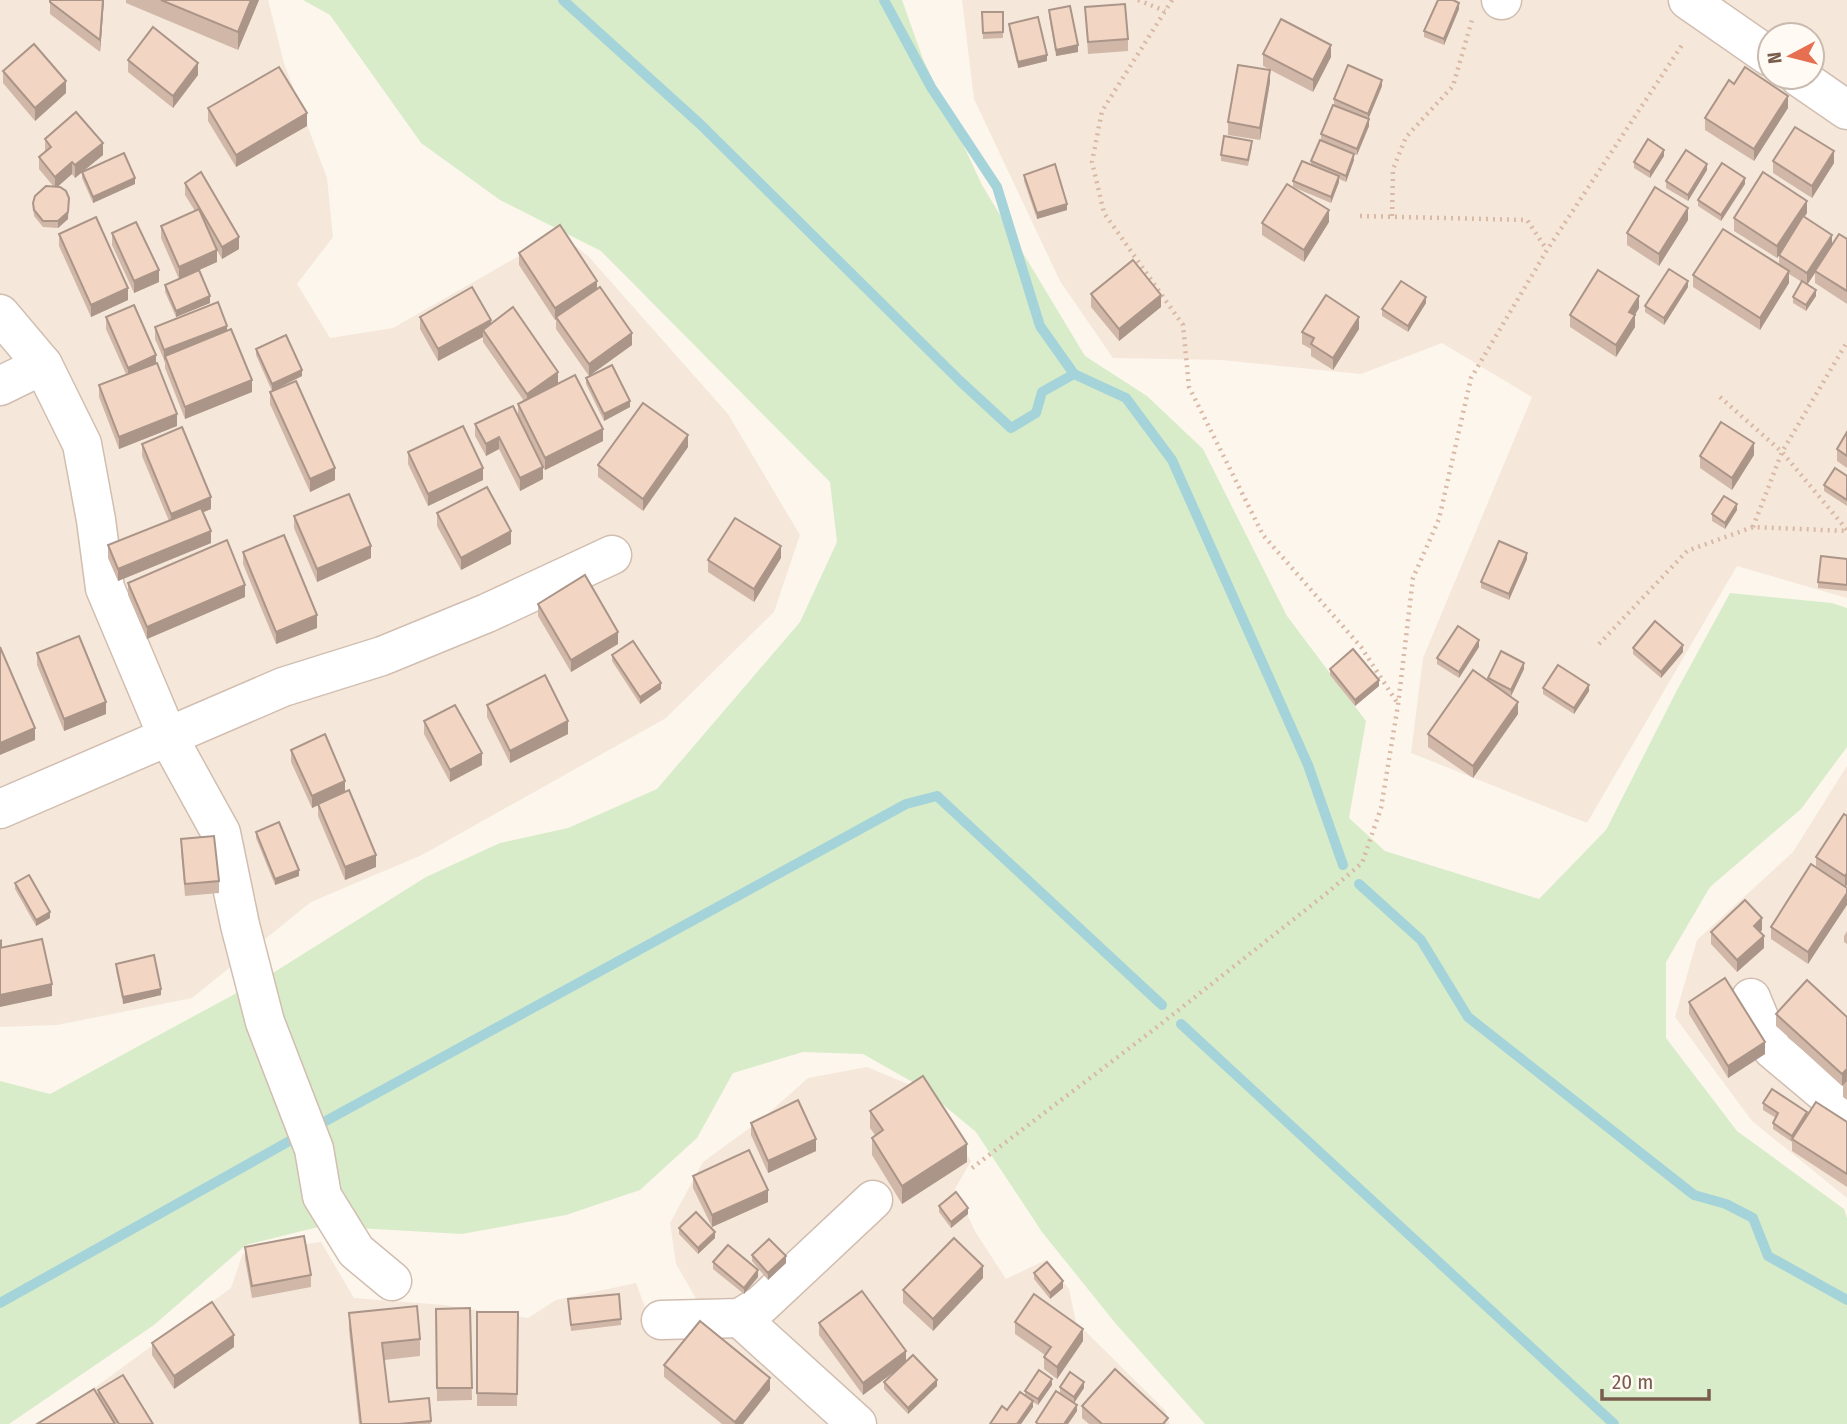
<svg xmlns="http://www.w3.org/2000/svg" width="1847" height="1424" viewBox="0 0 1847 1424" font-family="'Fira Sans Condensed',sans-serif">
	<rect width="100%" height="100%" fill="#fdf6ec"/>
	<g fill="#f5e8da" fill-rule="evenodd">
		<path d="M0 0H268L284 63 327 178 333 237 297 284 330 338 393 328 559 233 589 257 728 414 800 535 774 612 666 718 422 855 311 902 192 998 57 1025 0 1027Z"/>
		<path d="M962 0H1847V598L1737 566 1587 823 1411 753 1423 658 1532 397 1442 343 1361 374 1221 360 1113 358 1060 281 974 99ZM1770 35H1812V77H1770Z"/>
		<path d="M1847 766V1198L1752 1121 1675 1017 1697 940 1793 852Z"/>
		<path d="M867 1067 920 1089 932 1099 971 1161 955 1189 976 1233 1006 1279 1046 1260 1069 1289 1076 1322 1165 1410 1170 1424H45L231 1288 243 1253 321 1242 354 1298 444 1305 528 1318 556 1300 636 1283 649 1318 698 1302 676 1264 670 1223 703 1162 762 1119 808 1078Z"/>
	</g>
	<path fill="#d8ecc9" d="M303 0H902L923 59 982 185 1085 356 1147 396 1203 449 1287 616 1366 721 1349 818 1385 851 1539 899 1606 830 1676 692 1730 593 1832 603 1847 608V747L1801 809 1710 887 1666 962V1038L1737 1131 1844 1209 1847 1218V1424H1205L1116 1324 1042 1232 976 1132 923 1088 863 1054 803 1052 733 1073 697 1138 640 1190 566 1215 462 1234 322 1226 246 1245 154 1325 9 1424H0V1081L50 1094 268 976 426 877 500 843 568 828 657 789 800 622 837 542 830 482 601 251 500 200 421 143 330 15Z"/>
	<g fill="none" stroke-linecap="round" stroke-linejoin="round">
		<g stroke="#a5d3da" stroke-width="10">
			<path d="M563 0 700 124 960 381 1011 428 1036 413 1042 392 1074 374"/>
			<path d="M884 0 931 87 997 187 1040 326 1074 374 1126 398 1172 460 1308 765 1343 865"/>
			<path d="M1359 884 1421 940 1468 1017 1694 1195 1726 1204 1753 1218 1768 1256 1847 1300"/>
			<path d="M1181 1024 1614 1424"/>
			<path d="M0 1303 302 1134 906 804 937 796 1162 1005"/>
		</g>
		<defs>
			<g id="minor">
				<path d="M1501 0H1502"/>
				<path d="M1688 0 1770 57"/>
				<path d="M1799 77 1847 110"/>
				<path d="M0 314 43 365 0 386"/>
				<path d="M43 365 82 444 96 520 105 588 167 735 221 833 240 925 265 1022 314 1149 322 1196 356 1251 392 1281"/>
				<path d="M0 809 283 687 382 656 487 613 612 555"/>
				<path d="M1751 998 1772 1049 1847 1112"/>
				<path d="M740 1318 857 1424"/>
				<path d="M661 1320 740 1318 761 1305 873 1200"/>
			</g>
		</defs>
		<use href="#minor" stroke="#d1beb0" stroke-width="41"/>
		<g stroke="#d9b8a5" stroke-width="4.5" stroke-dasharray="2 5" stroke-linecap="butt">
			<path d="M1138 0 1165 11"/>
			<path d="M1172 0 1102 111 1092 162 1104 213 1183 325 1189 387 1263 535 1361 647 1398 704"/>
			<path d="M1360 216 1527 220 1547 250"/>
			<path d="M1392 216 1393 169 1406 137 1453 86 1472 20"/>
			<path d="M1720 397 1782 452 1847 530"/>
			<path d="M1753 527 1782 452 1847 342"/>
			<path d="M1599 644 1687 551 1753 527 1847 531"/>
			<path d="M972 1168 1157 1027 1327 893 1362 863 1381 808 1398 705 1413 578 1439 519 1471 378 1547 250 1684 42"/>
		</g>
		<use href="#minor" stroke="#fff" stroke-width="38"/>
	</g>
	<g fill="#d1b7a8">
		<path d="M50 0H104L100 52 50 14Z"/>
		<path d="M126 0H259L238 50 126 3Z"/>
		<path d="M1085 7 1128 39V51L1088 54Z"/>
		<path d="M1459 9 1444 45 1424 37V31Z"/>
		<path d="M1049 10 1078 52 1056 56 1049 16Z"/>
		<path d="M982 12H1003V38L983 39Z"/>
		<path d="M1009 24 1047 61 1018 68 1009 30Z"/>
		<path d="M1263 54 1331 57 1313 92 1263 66Z"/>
		<path d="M128 60 198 75 173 108 128 72Z"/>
		<path d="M3 71 66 93 35 121 3 83Z"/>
		<path d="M1270 82 1260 140 1228 135V122Z"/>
		<path d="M1734 84 1788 108 1754 161 1705 130V118Z"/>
		<path d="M1382 86 1368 119 1369 126 1357 155 1354 154V160L1346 182 1339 179V182L1331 203 1293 187V181L1311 164V161L1321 140V134L1334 105V99Z"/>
		<path d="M208 108 307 126 236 167 208 121Z"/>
		<path d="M45 139 103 155 82 171 135 184 93 203 82 178V172L75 178 72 174 57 187 68 219 58 228 43 227 34 216 33 203 54 187 39 169V157L45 151Z"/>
		<path d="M1252 147 1248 166 1221 161V155Z"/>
		<path d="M1664 156 1650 178 1634 168V162Z"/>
		<path d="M1773 161 1834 163 1812 198 1773 173Z"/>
		<path d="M1707 170 1688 201 1666 188V181Z"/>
		<path d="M1024 175 1067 210 1037 219 1024 181Z"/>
		<path d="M185 183 239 249 222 259 215 247 217 262 199 270 210 303 176 317 165 292V285L179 279 161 238V226L195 211 185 195Z"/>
		<path d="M1745 184 1721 221 1698 206V200Z"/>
		<path d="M1807 213 1804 217 1832 245 1847 239V304L1815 283V273L1807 285 1816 296 1806 311 1793 303V297L1802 282 1789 274V283L1760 330 1693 287V275L1779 265V256L1777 258 1734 231V218Z"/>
		<path d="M1688 220 1659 266 1627 245V233Z"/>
		<path d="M1329 222 1304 262 1262 235V223Z"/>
		<path d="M112 233 159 282 134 293 112 245Z"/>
		<path d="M59 234 128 300 91 317 59 246Z"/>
		<path d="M519 253 597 289 632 345 589 376 556 329V320H555L519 265Z"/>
		<path d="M1688 287 1664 325 1645 312V306Z"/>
		<path d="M1091 294 1161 307 1119 341 1091 307Z"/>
		<path d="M1426 303 1408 332 1382 316V309Z"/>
		<path d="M1639 308 1635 315V327L1616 357 1570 327V315Z"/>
		<path d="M106 317 156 363 177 426 119 449 99 397V385L126 374 106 329Z"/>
		<path d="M420 317 491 324 558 384 603 441 545 470 543 468V479L520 491 499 449 486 456 475 436V424L518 416V404L524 401 483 342V337L438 361 420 329Z"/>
		<path d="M155 327 227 330 252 392 185 419 165 368V362L155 339Z"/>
		<path d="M1359 329 1333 370 1311 356V349L1302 344V332Z"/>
		<path d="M256 349 302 376 272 391 256 355Z"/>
		<path d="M586 378 630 407 604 421 586 384Z"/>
		<path d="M270 392 335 480 310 492 270 404Z"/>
		<path d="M1847 432V468L1837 461V449Z"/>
		<path d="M142 444 211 509 203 512 211 543 118 581 108 558V545L169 521 142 456Z"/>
		<path d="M688 447 643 511 598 477V465Z"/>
		<path d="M408 452 483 480 428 506 408 464Z"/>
		<path d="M1754 455 1732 490 1700 468V456Z"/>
		<path d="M1847 476V506L1824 491V485Z"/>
		<path d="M1737 510 1725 529 1712 521V514Z"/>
		<path d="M437 513 511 544 461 570 437 526Z"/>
		<path d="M294 516 371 558 317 582 294 528Z"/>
		<path d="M243 552 317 628 276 644 243 564Z"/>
		<path d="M781 558 754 602 708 572V560Z"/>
		<path d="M1527 559 1509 600 1481 588V582Z"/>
		<path d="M1847 559V591L1818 588V582Z"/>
		<path d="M128 583 245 597 147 639 128 595Z"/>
		<path d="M538 604 618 644 571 672 538 616Z"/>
		<path d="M1479 647 1459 678 1437 664V658Z"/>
		<path d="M1633 648 1683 652 1661 678 1633 654Z"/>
		<path d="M37 653 106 714 64 731 37 665Z"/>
		<path d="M612 655 661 689 640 704 612 661Z"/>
		<path d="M1330 669 1379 686 1355 706 1330 675Z"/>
		<path d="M1524 669 1511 696 1504 692 1518 714 1473 778 1428 747V734L1488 681V678Z"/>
		<path d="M1543 688 1589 691 1574 714 1543 694Z"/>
		<path d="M487 705 568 734 510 763 487 717Z"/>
		<path d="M424 721 482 765 450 782 424 734Z"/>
		<path d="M291 750 345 792 376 867 345 880 318 816V805L312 808 291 762Z"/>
		<path d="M1844 814 1846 887 1808 964 1771 939V927L1816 867V857Z"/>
		<path d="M256 832 299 876 275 885 256 838Z"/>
		<path d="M181 839 219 881V893L185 896 181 851Z"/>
		<path d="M15 883 50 918 36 926 15 889Z"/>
		<path d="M1762 930 1760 932 1764 948 1737 972 1711 944V932Z"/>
		<path d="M1847 931V944L1844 942V936Z"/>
		<path d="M116 964 161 995 123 1004 116 970Z"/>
		<path d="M1689 1002 1765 1054 1728 1078 1689 1014Z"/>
		<path d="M1776 1014 1847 1017V1100L1843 1097V1085L1845 1083 1842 1086 1776 1026Z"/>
		<path d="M1763 1103 1807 1115 1847 1122V1187L1792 1151V1141V1142L1773 1129V1123L1776 1118 1763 1110Z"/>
		<path d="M870 1111 967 1162 902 1204 872 1155V1138L875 1135 870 1128Z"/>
		<path d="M751 1123 816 1151 768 1173 751 1135Z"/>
		<path d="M693 1176 768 1202 712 1227 693 1188Z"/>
		<path d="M939 1206 968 1214 951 1228 939 1212Z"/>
		<path d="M679 1228 715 1238 698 1254 679 1234Z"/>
		<path d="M245 1247 311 1275V1287L252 1298 245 1259Z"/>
		<path d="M752 1255 786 1263 768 1280 752 1261Z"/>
		<path d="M713 1262 758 1277 744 1294 713 1269Z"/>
		<path d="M1034 1273 1063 1288 1050 1299 1034 1279Z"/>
		<path d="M983 1278 933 1331 903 1303V1290Z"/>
		<path d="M568 1299 621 1319V1325L571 1331Z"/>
		<path d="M470 1308 472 1400 437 1401 436 1309Z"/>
		<path d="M477 1312H518L517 1406H477Z"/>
		<path d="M349 1313 420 1339V1356L384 1360 389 1402 429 1398 431 1424H359L349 1330Z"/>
		<path d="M1015 1322 1083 1341 1057 1379 1044 1369V1357L1045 1355 1015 1334Z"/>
		<path d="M819 1323 906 1362 937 1386 908 1414 884 1389V1382L900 1367 863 1395 819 1335Z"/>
		<path d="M152 1343 234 1347 174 1389 152 1355Z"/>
		<path d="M664 1365 770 1390 743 1424H722L664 1377Z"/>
		<path d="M1052 1385 1038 1405 1033 1402V1407L1021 1424H990L1025 1395V1391Z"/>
		<path d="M1060 1387 1084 1388 1074 1403 1077 1411 1068 1424H1036V1422L1060 1393Z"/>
		<path d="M98 1390 153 1424H37L98 1397Z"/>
		<path d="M1082 1406 1168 1424H1089L1082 1418Z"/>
	</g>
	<g fill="#aa9588">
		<path d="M103 0H104L100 52V40Z"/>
		<path d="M251 0H259L238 50V32Z"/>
		<path d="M1459 3V9L1444 45V39Z"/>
		<path d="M1078 45V52L1056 56V50Z"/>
		<path d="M1331 45V57L1313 92V80Z"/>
		<path d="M1047 55V61L1018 68V62Z"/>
		<path d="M198 63V75L173 108V96Z"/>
		<path d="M1270 70V82L1260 140V128Z"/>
		<path d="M1382 80V86L1368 120V114Z"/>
		<path d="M66 81V93L35 121V108Z"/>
		<path d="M1788 96V108L1754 161V149Z"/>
		<path d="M307 113V126L236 167V155Z"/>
		<path d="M1369 119V126L1357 155V149Z"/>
		<path d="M103 143V155L75 178V165Z"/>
		<path d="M1664 150V156L1650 178V172Z"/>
		<path d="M1834 151V163L1812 198V186Z"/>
		<path d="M1354 154V160L1346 182V176Z"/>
		<path d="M72 162V174L55 189V177Z"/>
		<path d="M1707 164V170L1688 201V195Z"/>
		<path d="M1339 176V182L1331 203V197Z"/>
		<path d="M135 178V184L93 203V197Z"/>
		<path d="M1745 178V184L1721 221V215Z"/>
		<path d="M69 198 68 219 58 228V221Z"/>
		<path d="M1807 201V213L1777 258V246Z"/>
		<path d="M1067 204V210L1037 219V213Z"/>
		<path d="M1688 208V220L1659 266V254Z"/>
		<path d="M1329 210V222L1304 262V250Z"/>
		<path d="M1832 235V247L1807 285V273Z"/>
		<path d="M239 237V249L222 259V247Z"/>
		<path d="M217 250V262L179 279V267Z"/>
		<path d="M159 270V282L134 293V281Z"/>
		<path d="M1789 271V283L1760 330V318Z"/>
		<path d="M597 281V293L556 317 555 320V308Z"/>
		<path d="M1688 281V287L1664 325V318Z"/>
		<path d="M128 288V300L91 317V305Z"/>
		<path d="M1816 290V296L1806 311V305Z"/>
		<path d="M1161 295V307L1119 341V329Z"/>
		<path d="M210 296V303L176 317V311Z"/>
		<path d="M1639 296V308L1629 324V312Z"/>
		<path d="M1426 297V303L1408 332V326Z"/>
		<path d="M1635 315V327L1616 357V345Z"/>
		<path d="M1359 317V329L1333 370V358Z"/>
		<path d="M491 320V332L483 330V337L438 361V349Z"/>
		<path d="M227 326V338L165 356 164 363V350Z"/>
		<path d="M632 333V345L589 376V364Z"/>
		<path d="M156 355V368L128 380V368Z"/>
		<path d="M302 370V376L272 391V384Z"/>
		<path d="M558 372V384L527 406V394Z"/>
		<path d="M252 380V392L185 419V407Z"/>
		<path d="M630 401V407L604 421V414Z"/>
		<path d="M177 414V426L119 449V437Z"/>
		<path d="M603 429V441L545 470V458Z"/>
		<path d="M688 435V447L643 511V499Z"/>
		<path d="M499 437V449L486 456V444Z"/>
		<path d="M1754 443V455L1732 490V478Z"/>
		<path d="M543 467V479L520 491V478Z"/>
		<path d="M335 468V480L310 492V479Z"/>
		<path d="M483 468V480L428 506V494Z"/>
		<path d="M211 497V509L171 526V514Z"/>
		<path d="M1737 504V510L1725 529V523Z"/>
		<path d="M211 531V543L118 581V569Z"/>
		<path d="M511 531V544L461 570V558Z"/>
		<path d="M371 546V558L317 582V569Z"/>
		<path d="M781 546V558L754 602V589Z"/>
		<path d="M1527 553V559L1509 600V594Z"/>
		<path d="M245 585V597L147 639V627Z"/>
		<path d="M317 615V628L276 644V632Z"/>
		<path d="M618 632V644L571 672V660Z"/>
		<path d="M1479 640V647L1459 678V672Z"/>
		<path d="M1683 645V652L1661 678V672Z"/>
		<path d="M1524 663V669L1511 696V690Z"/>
		<path d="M1379 680V686L1355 706V700Z"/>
		<path d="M661 683V689L640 704V697Z"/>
		<path d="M1589 685V691L1574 714V708Z"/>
		<path d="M106 702V714L64 731V719Z"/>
		<path d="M1518 702V714L1473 778V766Z"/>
		<path d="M568 721V734L510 763V751Z"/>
		<path d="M35 728V740L0 755V743Z"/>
		<path d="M482 753V765L450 782V770Z"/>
		<path d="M345 781V793L312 808V796Z"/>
		<path d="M376 855V867L345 880V867Z"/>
		<path d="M299 870V876L275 885V879Z"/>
		<path d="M1847 873V885L1845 888V876Z"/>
		<path d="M1847 893V905L1808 964V952Z"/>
		<path d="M50 912V918L36 926V920Z"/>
		<path d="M1762 918V930L1754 938V926Z"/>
		<path d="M1764 936V948L1737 972V960Z"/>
		<path d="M2 939V951L0 952V940Z"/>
		<path d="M52 984V996L0 1007V995Z"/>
		<path d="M161 989V995L123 1004V997Z"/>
		<path d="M1765 1042V1054L1728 1078V1066Z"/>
		<path d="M1847 1069V1081L1842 1086V1074Z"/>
		<path d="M1807 1112V1118L1792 1139V1142V1136Z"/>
		<path d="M816 1139V1151L768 1173V1161Z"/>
		<path d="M967 1144V1162L902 1204V1186Z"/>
		<path d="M768 1190V1202L712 1227V1215Z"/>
		<path d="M968 1208V1214L951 1228V1222Z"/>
		<path d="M715 1232V1238L698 1254V1248Z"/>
		<path d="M786 1256V1263L768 1280V1273Z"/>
		<path d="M983 1266V1278L933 1331V1319Z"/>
		<path d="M758 1270V1277L744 1294V1288Z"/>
		<path d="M1063 1281V1288L1050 1299V1293Z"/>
		<path d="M1083 1329V1341L1057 1379V1367Z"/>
		<path d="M234 1335V1347L174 1389V1376Z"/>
		<path d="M906 1351V1363L863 1395V1383Z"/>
		<path d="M770 1378V1390L743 1424H735V1422Z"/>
		<path d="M1052 1379V1385L1038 1405V1399Z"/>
		<path d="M937 1380V1386L908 1414V1408Z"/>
		<path d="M1084 1382V1388L1074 1403V1397Z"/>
		<path d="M1033 1401V1407L1021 1424H1017Z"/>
		<path d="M1077 1405V1411L1068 1424H1064Z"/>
	</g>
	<g fill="#f3d5c3" stroke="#aa9588" stroke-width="2">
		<path d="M50 0H103L100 40 50 2Z"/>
		<path d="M161 0H251L238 32Z"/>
		<path d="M1438 0H1453L1459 3 1444 39 1424 31Z"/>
		<path d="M1125 4 1128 39 1088 42 1085 7Z"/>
		<path d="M1070 6 1078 45 1056 50 1049 10Z"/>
		<path d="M982 12H1003V32L983 33Z"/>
		<path d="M1038 17 1047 55 1018 62 1009 24Z"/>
		<path d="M1281 19 1331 45 1313 80 1263 54Z"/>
		<path d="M153 27 198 63 173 96 128 60Z"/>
		<path d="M34 44 66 81 35 108 3 71Z"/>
		<path d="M1238 65 1270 70 1260 128 1228 122Z"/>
		<path d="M1348 65 1382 80 1368 114 1334 99Z"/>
		<path d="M279 67 307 113 236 155 208 108Z"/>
		<path d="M1745 67 1788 96 1754 149 1705 118 1729 80 1734 84Z"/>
		<path d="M1333 105 1369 119 1357 149 1321 134Z"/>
		<path d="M76 112 103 143 75 165 72 162 55 177 39 157 51 147 45 139Z"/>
		<path d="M1795 127 1834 151 1812 186 1773 161Z"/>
		<path d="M1224 136 1252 141 1248 160 1221 155Z"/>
		<path d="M1648 139 1664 150 1650 172 1634 162Z"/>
		<path d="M1320 140 1354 154 1346 176 1311 161Z"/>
		<path d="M1686 150 1707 164 1688 195 1666 181Z"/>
		<path d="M124 153 135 178 93 197 82 172Z"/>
		<path d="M1302 161 1339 176 1331 197 1293 181Z"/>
		<path d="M1722 163 1745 178 1721 215 1698 200Z"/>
		<path d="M1055 164 1067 204 1037 213 1024 175Z"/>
		<path d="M201 172 239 237 222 247 185 183Z"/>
		<path d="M1763 172 1807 201 1777 246 1734 218Z"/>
		<path d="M1287 184 1329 210 1304 250 1262 223Z"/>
		<path d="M46 186 60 187 66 191 69 198 68 212 58 221H43L34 210 33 203 35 196Z"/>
		<path d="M1655 187 1688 208 1659 254 1627 233Z"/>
		<path d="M199 209 217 250 179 267 161 226Z"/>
		<path d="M1803 216 1832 235 1807 273 1779 255Z"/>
		<path d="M96 217 128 288 91 305 59 234Z"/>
		<path d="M136 222 159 270 134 281 112 233Z"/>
		<path d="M560 225 597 281 555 308 519 253Z"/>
		<path d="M1723 229 1789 271 1760 318 1693 275Z"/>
		<path d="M1839 234 1847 239V291L1815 271Z"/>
		<path d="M1133 260 1161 295 1119 329 1091 294Z"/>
		<path d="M1669 269 1688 281 1664 318 1645 306Z"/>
		<path d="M199 270 210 296 176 311 165 285Z"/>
		<path d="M1598 270 1639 296 1629 312 1635 315 1616 345 1570 315Z"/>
		<path d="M1401 281 1426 297 1408 326 1382 309Z"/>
		<path d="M1802 281 1816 290 1806 305 1793 297Z"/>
		<path d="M472 287 491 320 438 349 420 317Z"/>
		<path d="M600 287 632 333 589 364 556 317Z"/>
		<path d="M1326 295 1359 317 1333 358 1311 344 1314 338 1302 332Z"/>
		<path d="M218 302 227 326 164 350 155 327Z"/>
		<path d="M134 305 156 355 128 368 106 317Z"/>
		<path d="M513 307 558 372 527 394 483 330Z"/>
		<path d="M231 329 252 380 185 407 165 356Z"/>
		<path d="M286 335 302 370 272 384 256 349Z"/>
		<path d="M157 363 177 414 119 437 99 385Z"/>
		<path d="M612 365 630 401 604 414 586 378Z"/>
		<path d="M575 375 603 429 545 458 518 404Z"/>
		<path d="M296 381 335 468 310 479 270 392Z"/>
		<path d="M643 403 688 435 643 499 598 465Z"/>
		<path d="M513 406 543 467 520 478 499 437 486 444 475 424Z"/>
		<path d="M1721 422 1754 443 1732 478 1700 456Z"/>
		<path d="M463 426 483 468 428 494 408 452Z"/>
		<path d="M182 427 211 497 171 514 142 444Z"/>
		<path d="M1847 432V456L1837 449Z"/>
		<path d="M1835 468 1847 476V500L1824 485Z"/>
		<path d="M487 487 511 531 461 558 437 513Z"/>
		<path d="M349 494 371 546 317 569 294 516Z"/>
		<path d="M1724 496 1737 504 1725 523 1712 514Z"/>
		<path d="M201 508 211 531 118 569 108 545Z"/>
		<path d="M735 518 781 546 754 589 708 560Z"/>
		<path d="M284 535 317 615 276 632 243 552Z"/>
		<path d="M227 540 245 585 147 627 128 583Z"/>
		<path d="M1499 541 1527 553 1509 594 1481 582Z"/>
		<path d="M1821 556 1847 559V585L1818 582Z"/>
		<path d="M585 575 618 632 571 660 538 604Z"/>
		<path d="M1655 621 1683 645 1661 672 1633 648Z"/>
		<path d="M1458 626 1479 640 1459 672 1437 658Z"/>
		<path d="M79 636 106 702 64 719 37 653Z"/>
		<path d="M633 641 661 683 640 697 612 655Z"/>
		<path d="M0 647 35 728 0 743Z"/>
		<path d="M1353 649 1379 680 1355 700 1330 669Z"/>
		<path d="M1501 651 1524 663 1511 690 1488 678Z"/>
		<path d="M1558 665 1589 685 1574 708 1543 688Z"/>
		<path d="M1473 670 1518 702 1473 766 1428 734Z"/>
		<path d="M545 675 568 721 510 751 487 705Z"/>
		<path d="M455 705 482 753 450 770 424 721Z"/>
		<path d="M325 734 345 781 312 796 291 750Z"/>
		<path d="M349 790 376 855 345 867 318 804Z"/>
		<path d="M1844 814 1847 816V873L1845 876 1816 857Z"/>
		<path d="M279 822 299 870 275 879 256 832Z"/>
		<path d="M214 836 219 881 185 884 181 839Z"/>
		<path d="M1811 864 1847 888V893L1808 952 1771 927Z"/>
		<path d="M29 875 50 912 36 920 15 883Z"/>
		<path d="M1745 900 1762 918 1754 926 1764 936 1737 960 1711 932Z"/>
		<path d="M42 939 52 984 0 995V948Z"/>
		<path d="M154 955 161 989 123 997 116 964Z"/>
		<path d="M1725 978 1765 1042 1728 1066 1689 1002Z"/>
		<path d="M1807 980 1847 1017V1069L1842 1074 1776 1014Z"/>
		<path d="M923 1076 967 1144 902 1186 872 1138 883 1130 870 1111Z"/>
		<path d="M1772 1089 1807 1112 1792 1136 1773 1123 1778 1113 1763 1103Z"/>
		<path d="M798 1100 816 1139 768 1161 751 1123Z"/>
		<path d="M1816 1102 1847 1122V1174L1792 1139Z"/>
		<path d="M749 1150 768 1190 712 1215 693 1176Z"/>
		<path d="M956 1192 968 1208 951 1222 939 1206Z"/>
		<path d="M696 1212 715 1232 698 1248 679 1228Z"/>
		<path d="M304 1236 311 1275 252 1286 245 1247Z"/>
		<path d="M954 1238 983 1266 933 1319 903 1290Z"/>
		<path d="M769 1239 786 1256 768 1273 752 1255Z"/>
		<path d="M728 1245 758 1270 744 1288 713 1262Z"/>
		<path d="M1047 1262 1063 1281 1050 1293 1034 1273Z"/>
		<path d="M862 1291 906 1351 863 1383 819 1323Z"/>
		<path d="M619 1294 621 1319 571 1325 568 1299Z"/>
		<path d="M1034 1294 1083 1329 1057 1367 1044 1357 1051 1347 1015 1322Z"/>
		<path d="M212 1302 234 1335 174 1376 152 1343Z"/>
		<path d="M417 1306 420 1339 382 1343 389 1402 429 1398 431 1421 399 1424H361L349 1313Z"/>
		<path d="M470 1308 472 1388H437L436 1309Z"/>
		<path d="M477 1312H518L517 1394 477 1393Z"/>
		<path d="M700 1321 770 1378 735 1422 664 1365Z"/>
		<path d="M913 1355 937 1380 908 1408 884 1382Z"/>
		<path d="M1115 1369 1168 1418 1163 1424H1102L1082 1406Z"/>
		<path d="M1039 1370 1052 1379 1038 1399 1025 1391Z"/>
		<path d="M1070 1372 1084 1382 1074 1397 1060 1387Z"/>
		<path d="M123 1375 153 1424H119L98 1390Z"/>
		<path d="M94 1389 115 1424H37Z"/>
		<path d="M1056 1391 1077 1405 1064 1424H1038L1036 1422Z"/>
		<path d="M1020 1392 1033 1401 1017 1424H990L1002 1406 1007 1410Z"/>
	</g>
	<g transform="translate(1791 56) rotate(263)"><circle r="33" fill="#fffaf3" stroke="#cabbb1" stroke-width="2"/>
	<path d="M0-5L12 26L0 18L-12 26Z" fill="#e76f51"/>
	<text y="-10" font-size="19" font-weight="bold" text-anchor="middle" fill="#7a5c4d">N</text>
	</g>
	<path d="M1602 1389v10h107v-10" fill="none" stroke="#7a5c4d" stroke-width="3.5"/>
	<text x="1612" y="1389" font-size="21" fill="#7a5c4d" stroke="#fffaf3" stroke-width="5" paint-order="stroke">20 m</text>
</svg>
